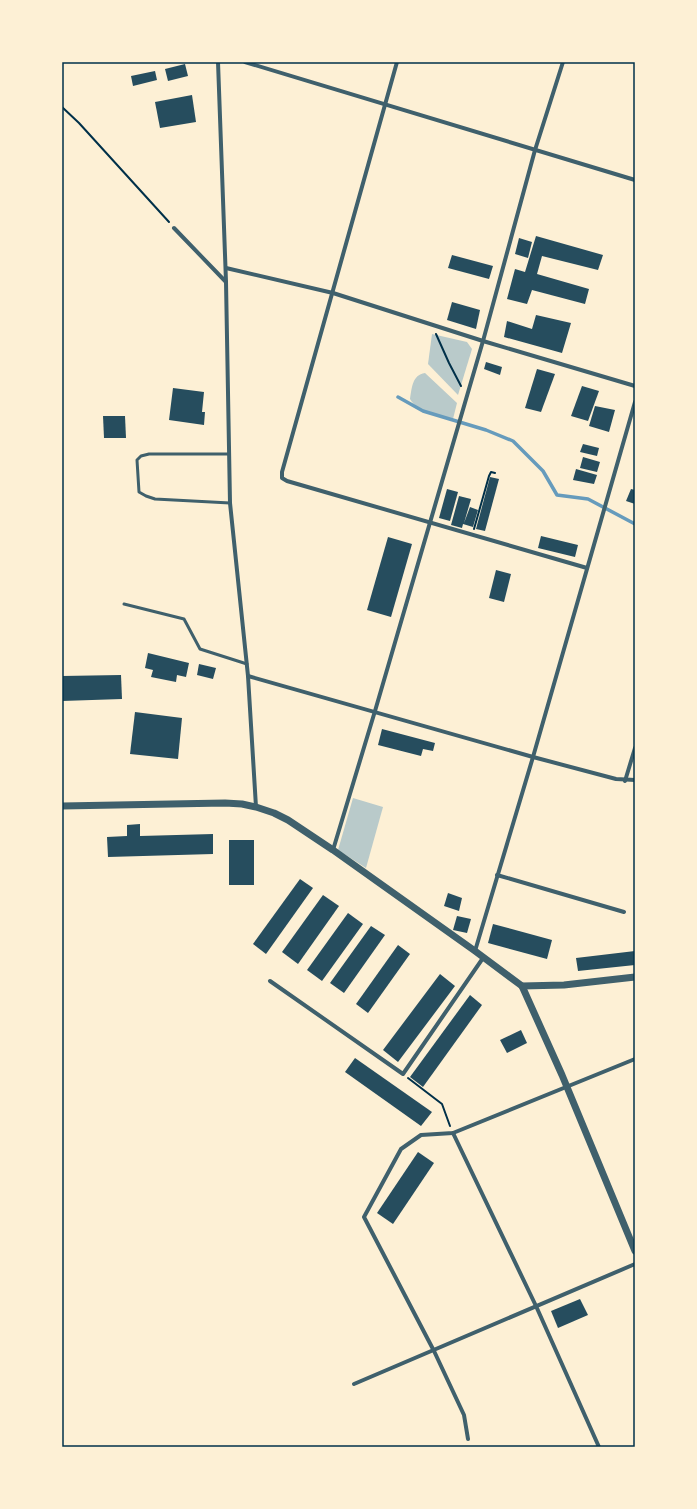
<svg xmlns="http://www.w3.org/2000/svg" width="697" height="1509" viewBox="0 0 697 1509" font-family="Overpass,sans-serif">
	<rect width="100%" height="100%" fill="#fdf0d5"/>
	<g fill="#b9caca">
		<path d="M432 334 467 342 472 349 458 395 428 364Z"/>
		<path d="M425 373 457 403 453 419C440 415 417 412 410 399 412 388 412 375 425 373Z"/>
		<path d="M353 798 383 807 366 868 338 850Z"/>
	</g>
	<g fill="none" stroke-linecap="round" stroke-linejoin="round">
		<path stroke="#669bbc" stroke-width="3.5" d="M398 397 423 411 486 430 513 441 543 471 557 495 588 499 635 524"/>
	</g>
	<g fill="#264d5e">
		<path d="M185 64 188 76 168 81 165 69Z"/>
		<path d="M155 71 157 80 133 86 131 76Z"/>
		<path d="M192 95 196 122 160 128 155 102Z"/>
		<path d="M536 236 603 255 598 270 542 256 537 274 589 289 585 304 532 290 527 304 507 299 515 269 525 272Z"/>
		<path d="M519 238 532 242 528 258 515 254Z"/>
		<path d="M452 255 493 266 489 279 448 268Z"/>
		<path d="M452 302 480 310 476 329 447 320Z"/>
		<path d="M536 315 571 323 562 353 504 337 507 321 532 329Z"/>
		<path d="M486 362 502 367 500 375 484 369Z"/>
		<path d="M537 369 555 374 541 412 525 408Z"/>
		<path d="M582 386 599 391 588 421 571 416Z"/>
		<path d="M173 388 204 392 202 412H205L204 425 169 420Z"/>
		<path d="M595 406 615 410 609 432 589 426Z"/>
		<path d="M103 416H125L126 438H104Z"/>
		<path d="M583 444 599 448 597 456 580 452Z"/>
		<path d="M583 457 600 462 597 472 580 468Z"/>
		<path d="M576 469 597 475 594 484 573 480Z"/>
		<path d="M490 477 499 479 485 531 476 529Z"/>
		<path d="M447 489 458 492 450 521 439 518Z"/>
		<path d="M631 489 635 490V504L626 501Z"/>
		<path d="M459 496 471 499 464 523 470 507 478 510 473 527 463 524 462 528 451 525Z"/>
		<path d="M541 536 578 545 575 557 538 548Z"/>
		<path d="M388 537 412 544 391 617 367 610Z"/>
		<path d="M496 570 511 574 504 602 489 598Z"/>
		<path d="M148 653 189 663 186 677 177 675 176 682 151 677 153 670 145 668Z"/>
		<path d="M199 664 216 668 213 679 197 675Z"/>
		<path d="M121 675 122 699 62 701V676Z"/>
		<path d="M135 712 182 718 178 759 130 754Z"/>
		<path d="M382 729 435 743 433 751 423 749 421 756 378 745Z"/>
		<path d="M140 824V836L213 834V854L108 857 107 837 127 836V825Z"/>
		<rect x="229" y="840" width="25" height="45"/>
		<path d="M300 879 313 888 266 954 253 944Z"/>
		<path d="M448 893 462 898 459 911 444 906Z"/>
		<path d="M323 895 339 906 298 964 282 952Z"/>
		<path d="M348 913 363 924 322 981 307 970Z"/>
		<path d="M457 916 471 919 467 933 453 930Z"/>
		<path d="M493 924 552 940 547 959 488 943Z"/>
		<path d="M371 926 385 935 344 993 330 983Z"/>
		<path d="M398 945 410 954 368 1013 356 1004Z"/>
		<path d="M635 951V965L578 971 576 958Z"/>
		<path d="M440 974 455 986 398 1062 383 1050Z"/>
		<path d="M470 995 482 1005 423 1087 410 1077Z"/>
		<path d="M521 1030 527 1043 507 1053 500 1040Z"/>
		<path d="M355 1058 432 1112 421 1126 345 1072Z"/>
		<path d="M418 1152 434 1163 393 1224 377 1213Z"/>
		<path d="M580 1299 588 1315 558 1328 551 1311Z"/>
	</g>
	<g fill="none" stroke-linecap="round" stroke-linejoin="round">
		<g stroke="#003049" stroke-width="2">
			<path d="M62 107 79 123 169 222"/>
			<path d="M436 334 449 363 461 386"/>
			<path d="M474 529 489 476 491 472 495 473"/>
			<path d="M408 1078 442 1104 450 1126"/>
		</g>
		<g stroke="#3f606c" stroke-width="3">
			<path d="M229 454H149L141 456 137 460 139 492 146 496 155 499 230 503"/>
			<path d="M124 604 184 619 200 649 247 664"/>
		</g>
		<g stroke="#3f606c" stroke-width="4">
			<path d="M218 62 226 282 230 503 248 676 256 807"/>
			<path d="M245 62 635 180"/>
			<path d="M397 62 282 472V478L287 481 587 568"/>
			<path d="M174 228 226 282"/>
			<path d="M226 268 333 293 483 341 635 386"/>
			<path d="M248 676 533 757 616 779 635 780"/>
			<path d="M625 781 635 748"/>
			<path d="M333 850 375 711 483 341 535 150 563 62"/>
			<path d="M497 875 624 912"/>
			<path d="M475 951 533 757 635 402"/>
			<path d="M270 981 403 1074 483 958"/>
			<path d="M453 1133 536 1306 599 1447"/>
			<path d="M354 1384 635 1264"/>
			<path d="M468 1439 464 1415 434 1351 364 1217 401 1149 421 1135 453 1133 635 1059"/>
		</g>
		<g stroke="#3f606c" stroke-width="7">
			<path d="M62 806 225 803 242 804 256 807 274 813 288 820 333 850 475 951 522 986 562 1075 635 1251"/>
			<path d="M522 986 564 985 635 977"/>
		</g>
	</g>
	<rect width="697" height="1509" fill="none" stroke="#fdf0d5" stroke-width="126"/>
	<rect x="63" y="63" width="571" height="1383" fill="none" stroke="#003049" stroke-width="1.5"/>
</svg>
